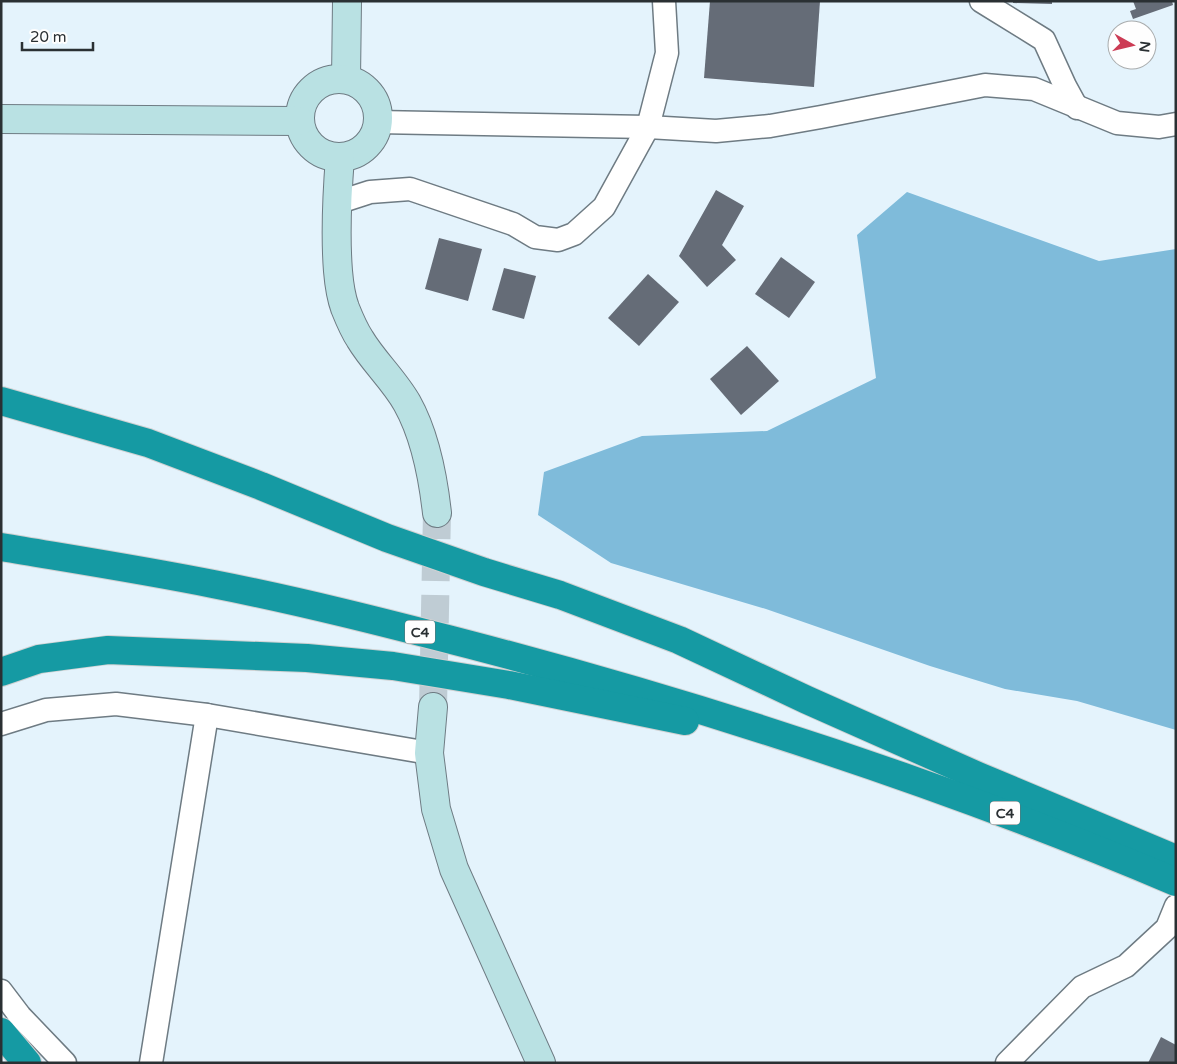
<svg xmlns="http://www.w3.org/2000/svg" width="1177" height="1064" viewBox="0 0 1177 1064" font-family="'Varela Round',sans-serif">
	<rect width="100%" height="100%" fill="#e4f3fc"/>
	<path fill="#7fbbda" d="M907 192 1099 261 1176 249V730L1077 701 1005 689 930 666 766 609 611 563 538 515 544 472 642 436 767 431 876 378 857 235Z"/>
	<g fill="#656c77">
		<path d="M710 1H820L814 87 704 78Z"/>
		<path d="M1013 1H1052V4L1013 3Z"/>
		<path d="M1133 1H1172L1173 5 1133 19 1130 11 1136 9Z"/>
		<path d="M716 190 744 206 722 245 736 260 707 287 679 256Z"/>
		<path d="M439 238 482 249 468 301 425 289Z"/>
		<path d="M781 257 815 282 789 318 755 294Z"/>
		<path d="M504 268 536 276 524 319 492 310Z"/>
		<path d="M648 274 679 302 639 346 608 318Z"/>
		<path d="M747 346 779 381 741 415 710 379Z"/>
		<path d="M1161 1037 1176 1045V1063H1148Z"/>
	</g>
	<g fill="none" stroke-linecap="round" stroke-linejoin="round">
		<path stroke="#bfccd4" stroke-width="28" stroke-dasharray="28 14" stroke-linecap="butt" d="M433 707 437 513"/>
		<defs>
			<g id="street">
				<path d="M981 1 1044 40 1065 86 1077 108"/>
				<path d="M377 122 648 127 716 131 770 126 821 117 985 85 1034 89 1117 123 1159 127 1176 124"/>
				<path d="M336 203 370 192 410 189 513 224 535 237 558 240 574 234 604 207 648 127 667 53 664 1"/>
				<path d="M1 724 46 710 116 704 207 715 429 753"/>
				<path d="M1 991 20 1016 65 1063"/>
				<path d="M151 1063 207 715"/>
				<path d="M1007 1063 1082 987 1126 966 1167 928 1176 906"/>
			</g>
			<g id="secondary">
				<path d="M346 79 347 1"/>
				<circle cx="339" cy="118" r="39"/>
				<path d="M1 119 300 121"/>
				<path d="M340 157C337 195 335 233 338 271 339 283 341 297 345 308 349 318 354 330 360 339 373 361 394 380 407 403 425 435 433 477 437 513"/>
				<path d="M433 707 429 753 436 809 454 869 541 1063"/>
			</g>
			<g id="highway">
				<path d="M1 401 148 443 261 486 387 538 484 572 560 595 679 640 807 700 978 776 1176 859"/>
				<path d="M1 547C72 559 143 570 213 584 300 601 386 623 471 645 711 708 947 785 1176 882"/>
				<path d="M1 672 39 659 108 650 307 658 393 666 509 685 685 721"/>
				<path d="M1 1032 27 1063"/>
			</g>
		</defs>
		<use href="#street" stroke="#6e7b83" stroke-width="25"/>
		<use href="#secondary" stroke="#6e7b83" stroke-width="30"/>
		<use href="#highway" stroke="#d0d1d2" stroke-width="30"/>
		<use href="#street" stroke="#fff" stroke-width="22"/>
		<use href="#secondary" stroke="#b9e1e3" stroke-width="28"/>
		<use href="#highway" stroke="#159aa3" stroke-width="28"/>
	</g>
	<g text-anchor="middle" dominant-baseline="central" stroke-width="5" stroke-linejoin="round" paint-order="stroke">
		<g fill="#fefefe" stroke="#6a6e70" stroke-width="1">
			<rect x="405" y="620.5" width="30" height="23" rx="4"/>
			<rect x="990" y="801.5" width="30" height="23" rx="4"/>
		</g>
		<g font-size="14" font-weight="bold" fill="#2a3033">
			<text x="420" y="632">C4</text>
			<text x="1005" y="813">C4</text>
		</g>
	</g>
	<rect width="1177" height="1064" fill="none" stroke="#2a3033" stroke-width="5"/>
	<g transform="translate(1132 45) rotate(98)"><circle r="24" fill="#fefefe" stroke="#a9acad"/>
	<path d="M0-4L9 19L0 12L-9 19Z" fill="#cc3b54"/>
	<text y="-8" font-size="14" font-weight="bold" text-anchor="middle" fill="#2a3033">N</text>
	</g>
	<path d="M22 42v8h71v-8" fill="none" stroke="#2a3033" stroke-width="2.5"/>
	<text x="30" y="42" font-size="15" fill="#2a3033" stroke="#fefefe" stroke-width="4" paint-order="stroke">20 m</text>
</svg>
